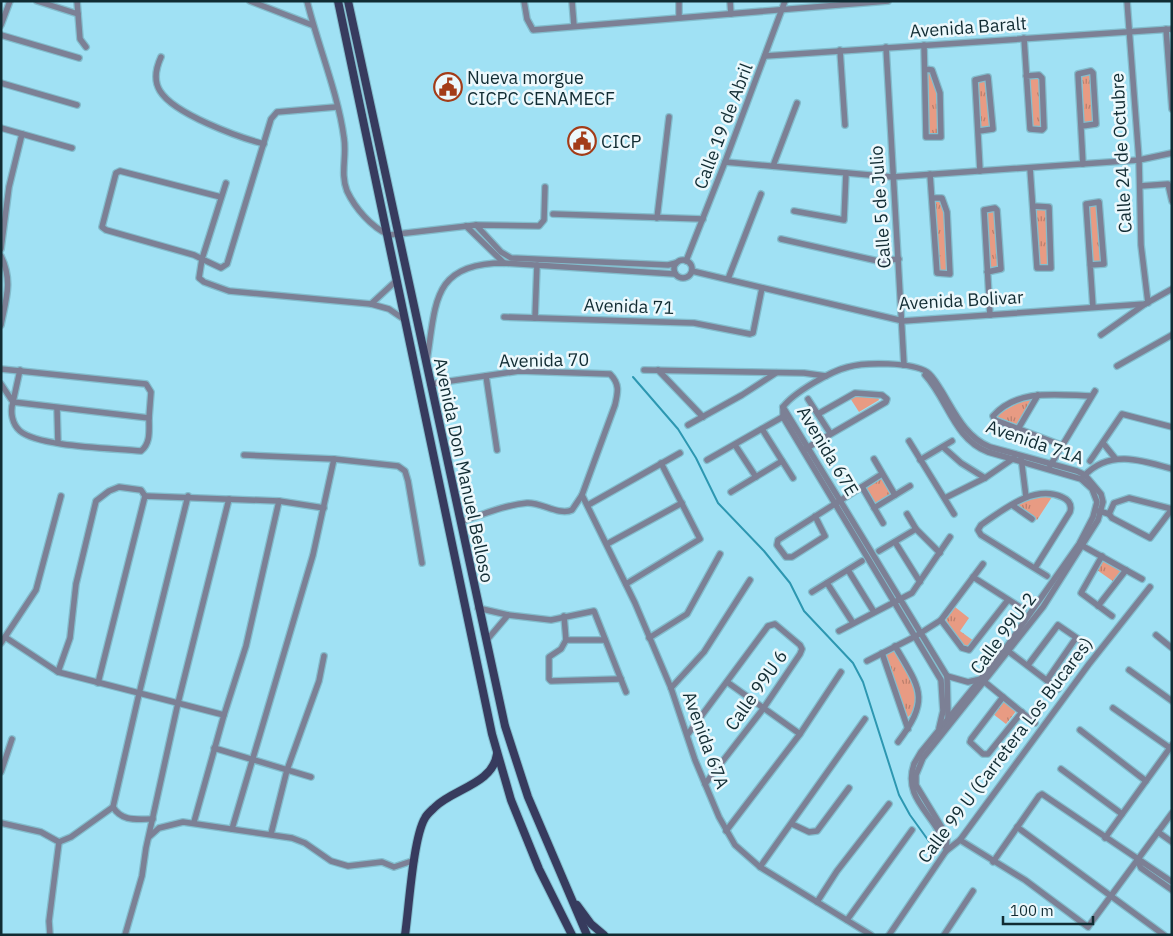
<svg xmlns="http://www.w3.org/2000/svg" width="1173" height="936" viewBox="0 0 1173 936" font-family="'IBM Plex Sans',sans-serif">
	<defs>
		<pattern id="park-tufts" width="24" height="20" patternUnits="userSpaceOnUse" patternTransform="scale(1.25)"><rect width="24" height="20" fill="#e89b83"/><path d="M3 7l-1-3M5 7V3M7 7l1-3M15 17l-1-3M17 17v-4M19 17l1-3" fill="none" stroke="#bb7f6c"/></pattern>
	</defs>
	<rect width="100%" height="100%" fill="#a0e1f4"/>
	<g fill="url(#park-tufts)">
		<path d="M927 73H930L936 91 939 134 929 135Z"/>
		<path d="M1090 74 1094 124H1084L1082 75Z"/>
		<path d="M1029 78H1039L1041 127 1032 128Z"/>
		<path d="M987 80 990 128 981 129 978 81Z"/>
		<path d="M942 200 946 210 949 271H939L935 201Z"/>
		<path d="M1089 205H1098L1101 262H1092Z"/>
		<path d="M1046 208 1049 265H1040L1036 209Z"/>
		<path d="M994 210 998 268H990L987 211Z"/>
		<path d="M860 394 878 397 879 400 859 412 850 398Z"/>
		<path d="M1033 399 1019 425 995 416 1023 400Z"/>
		<path d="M882 478 891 494 875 503 866 488Z"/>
		<path d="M1046 496 1052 497 1037 520 1016 505 1023 500Z"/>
		<path d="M1103 561 1121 571 1114 582 1097 570Z"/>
		<path d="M955 607 969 618 960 631 974 641 970 645 963 647 946 620Z"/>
		<path d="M895 650C905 669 930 700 907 718L886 654Z"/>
		<path d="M1004 700 1017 710 1006 724 993 714Z"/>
	</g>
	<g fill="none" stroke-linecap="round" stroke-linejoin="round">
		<path stroke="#2d97b1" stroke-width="2" d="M633 377 678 429 696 458 718 503 764 551 790 583 804 611 853 663 863 682 899 795 910 815 936 851"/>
		<defs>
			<g id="minor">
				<path d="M37 1 78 14"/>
				<path d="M77 1 80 39 86 47"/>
				<path d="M250 1 312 25"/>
				<path d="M307 1C318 46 338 93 344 138 347 157 340 173 347 191 355 208 371 227 389 235L476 225 539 226 544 220 545 187"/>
				<path d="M524 1 527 19 533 30 888 1"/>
				<path d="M572 1 574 26"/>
				<path d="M679 1V17"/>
				<path d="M730 1 731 14"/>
				<path d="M1127 1 1139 160 1141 245 1148 303"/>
				<path d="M1 25 10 1"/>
				<path d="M1166 29 1172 109"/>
				<path d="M1 35 79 58"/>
				<path d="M1024 38 1030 129 1042 130 1044 128 1042 78 1039 75 1026 76"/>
				<path d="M924 45 926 137H941L940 93 932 70 925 69"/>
				<path d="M886 47 904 365"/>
				<path d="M840 50 845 125"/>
				<path d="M765 56 1172 29"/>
				<path d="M161 57C156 68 153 80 160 91 174 114 238 137 264 144"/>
				<path d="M1 83 77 105"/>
				<path d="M1082 126 1096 124 1093 73 1091 71 1078 74 1083 164"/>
				<path d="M1 128 72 148"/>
				<path d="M979 131 993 129 988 77 975 80 980 171"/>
				<path d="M725 162 892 177 1139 160 1172 153"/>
				<path d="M773 166 797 103"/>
				<path d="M1030 168 1037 268H1051L1049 207 1033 206"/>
				<path d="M930 174 937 273 950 274 947 212 942 198H933"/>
				<path d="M226 183 202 259 221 268 227 264 271 119 277 112 336 107"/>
				<path d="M1140 186 1168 184 1172 201"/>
				<path d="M221 197 120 171 116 173 102 227 106 230 194 255 202 259 199 278 204 282 229 291 371 304 389 309 405 320"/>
				<path d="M794 211 844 220 846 173"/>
				<path d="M553 214 703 219"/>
				<path d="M657 218 669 117"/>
				<path d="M476 225 501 252 511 258 668 265 676 263"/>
				<path d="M466 226 504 263"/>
				<path d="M781 239 878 261 899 259"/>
				<path d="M1 249 9 187 22 134"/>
				<path d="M1 256C13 281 6 299 1 325"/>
				<circle cx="683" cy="269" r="9"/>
				<path d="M686 261 725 162 785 1"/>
				<path d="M1090 265 1104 264 1099 202 1086 204 1093 307"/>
				<path d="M692 271 903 321 1145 304 1172 289"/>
				<path d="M987 272 1001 269 997 210 995 208 984 210 990 315"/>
				<path d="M728 279 761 194"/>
				<path d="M371 304 397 280"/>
				<path d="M504 317 694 323 750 334 753 333 762 288"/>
				<path d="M535 318 537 265"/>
				<path d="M1101 335 1145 304"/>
				<path d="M427 360C436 303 432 263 504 263L675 274"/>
				<path d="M1117 366 1172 335"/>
				<path d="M1 369 146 384 151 392 149 418"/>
				<path d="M644 370 804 373 826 376"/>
				<path d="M658 370 703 417"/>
				<path d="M925 375C948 400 954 439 988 452L1081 479 1092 489 1097 502 1093 517 1079 544 1005 649 921 752 914 764C902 800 936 814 945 846"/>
				<path d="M486 376 497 450"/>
				<path d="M1 384 13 402 149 418C149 430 151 443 141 451 113 448 39 447 20 431 12 424 10 412 13 402L20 370"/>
				<path d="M430 384 519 371 610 374C620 384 618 392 615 405L582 495 572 510C559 516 541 502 527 503 504 505 482 515 460 522"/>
				<path d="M808 399 830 433"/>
				<path d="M783 407C793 393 831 371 848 367 865 362 912 362 927 372 933 376 937 384 941 390 954 411 965 437 990 447L1077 471 1085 475 1101 494 1103 502 1098 520 1043 607 923 758 916 775V785L944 831 947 837 946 851"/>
				<path d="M783 407 947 676 948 718"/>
				<path d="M783 407V417L941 680 943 711 939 728"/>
				<path d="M57 408 58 443"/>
				<path d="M688 425 742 395 776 373"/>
				<path d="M762 429 793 478"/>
				<path d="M1018 429 1038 395"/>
				<path d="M909 441 954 514"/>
				<path d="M1103 443 1115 458"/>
				<path d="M735 445 756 477"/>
				<path d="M1061 445 995 420 993 416C1018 388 1058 395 1091 396"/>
				<path d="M943 447 961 463 985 478"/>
				<path d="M805 449 886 402 887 399 882 395 855 393 818 414"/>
				<path d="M244 455 334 459 398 466 405 471 408 481 422 563"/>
				<path d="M1021 457 1026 497"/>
				<path d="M874 459 895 495"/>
				<path d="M707 460 786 415"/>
				<path d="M920 460 952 441"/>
				<path d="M1090 461 1122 414 1172 427"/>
				<path d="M1050 466 1095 391"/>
				<path d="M1084 476C1109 449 1142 460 1172 469"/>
				<path d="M862 487 883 523"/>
				<path d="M731 492 782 461"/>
				<path d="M582 495 635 603 671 688 695 760 719 817 735 845 760 867 871 935"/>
				<path d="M945 498 985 478 1014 458"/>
				<path d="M588 505 680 453"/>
				<path d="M1012 505 1032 519"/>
				<path d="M874 508 910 486"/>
				<path d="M1099 511 1109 514 1114 503 1129 498 1172 509"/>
				<path d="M907 514 916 529 940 553"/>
				<path d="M1109 514 1112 518 1150 538 1172 509"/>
				<path d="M815 516 825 536 792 557H786L777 545 778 540 882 474"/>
				<path d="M895 542 920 582"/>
				<path d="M607 544 682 503"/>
				<path d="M1081 545 1142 579"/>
				<path d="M879 551 916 529"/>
				<path d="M1102 556 1081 593 1112 616"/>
				<path d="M1035 568 1070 512C1072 505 1069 500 1062 497 1034 484 1003 510 981 525L978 530 981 535 1047 576"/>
				<path d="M848 570 874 612"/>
				<path d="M973 577 1023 609"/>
				<path d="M827 583 853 623"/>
				<path d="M626 584 700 539 661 463"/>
				<path d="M812 592 862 561"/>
				<path d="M1098 606 1126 570"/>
				<path d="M478 608 508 615 551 620 594 611 626 692"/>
				<path d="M564 616 566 640 561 649 549 657V679L551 681 621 679"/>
				<path d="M941 620 962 648 969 650 1008 600"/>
				<path d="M839 631 912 593 950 537"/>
				<path d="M1156 635 1172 648"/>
				<path d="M5 637 58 672 224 715"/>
				<path d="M649 638 687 614 720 554"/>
				<path d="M566 640H605"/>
				<path d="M486 641 508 615"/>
				<path d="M1 643 36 590 61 496"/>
				<path d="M895 646C920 689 931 698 898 742"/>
				<path d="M1008 651 1058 689"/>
				<path d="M882 653 908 729"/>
				<path d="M867 661 916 636 941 620 983 564"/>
				<path d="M1028 665 1058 625 1090 647"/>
				<path d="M1129 670 1172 701"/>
				<path d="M58 672 70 638 76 584 96 501 109 491 119 487 141 490 145 496"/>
				<path d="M947 676 968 682 981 679 1035 723"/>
				<path d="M1047 680 1076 638"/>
				<path d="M727 682 800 734"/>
				<path d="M98 683 145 496 279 501 324 508"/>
				<path d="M671 688 704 652 750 580"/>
				<path d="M1003 697 971 739 970 742 983 754H988L1022 712"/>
				<path d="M1113 708 1170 748"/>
				<path d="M1080 730 1146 781"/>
				<path d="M688 734 768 626 775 624 800 645 802 649 800 654 763 709 705 784"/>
				<path d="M214 748 311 777"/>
				<path d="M1061 769 1122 814"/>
				<path d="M1 772 12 739"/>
				<path d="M113 807C122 822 137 819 153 819"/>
				<path d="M194 822 224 715 246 646 279 501"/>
				<path d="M1 823 41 832 59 842"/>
				<path d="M792 824 809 832 817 831 849 788"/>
				<path d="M1017 827 1164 935"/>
				<path d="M232 829 313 555 334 459"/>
				<path d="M726 831 800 734 841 672"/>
				<path d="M1158 832 1172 842"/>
				<path d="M271 834 287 770 319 681 324 656"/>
				<path d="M149 837 159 828 183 822 292 838 305 843 331 861 348 866 382 862 394 867 415 860"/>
				<path d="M1105 838 1172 745"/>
				<path d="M960 840 1025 880 1088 927 1172 813"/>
				<path d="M59 842 71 837 113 807 139 694 188 496"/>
				<path d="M1137 860 1141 868 1172 890"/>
				<path d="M993 862 1039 796 1042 794 1172 882"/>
				<path d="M760 867 865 719"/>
				<path d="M817 902 837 871 889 804"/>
				<path d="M847 920 912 830"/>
				<path d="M50 935 49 921 59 842"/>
				<path d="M125 935 142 876 146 848 178 703 229 499"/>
				<path d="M889 935 946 851 960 840 1089 664 1150 587"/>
				<path d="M944 935 973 891"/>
			</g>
			<g id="major">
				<path d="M338 1 492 734 511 800 539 869 572 935"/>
				<path d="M348 1 505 726 528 797 587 935"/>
				<path d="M577 905 591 924 604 935"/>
				<path d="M405 935C409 908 413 838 425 818 427 814 432 810 435 807 453 789 493 784 497 754"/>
			</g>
		</defs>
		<use href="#minor" stroke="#83bdcd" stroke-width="8"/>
		<use href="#major" stroke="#83bdcd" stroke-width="10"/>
		<use href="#minor" stroke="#7c8095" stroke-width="5.5"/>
		<use href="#major" stroke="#373b5e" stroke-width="8"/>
	</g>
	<defs>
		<symbol id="civic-ring" viewBox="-11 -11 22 22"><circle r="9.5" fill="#ecf8fc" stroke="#a33c18" stroke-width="1.5"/><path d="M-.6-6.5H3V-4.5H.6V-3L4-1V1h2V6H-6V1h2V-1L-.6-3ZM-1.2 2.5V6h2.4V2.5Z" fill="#a33c18"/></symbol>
	</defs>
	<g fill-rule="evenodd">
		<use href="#civic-ring" x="432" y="71" width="32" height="32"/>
		<use href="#civic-ring" x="566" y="125" width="32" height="32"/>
	</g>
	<g text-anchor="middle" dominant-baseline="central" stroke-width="5" stroke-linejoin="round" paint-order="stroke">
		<g font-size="18" fill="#112c33" stroke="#ecf8fc">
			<text transform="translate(968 27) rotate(-4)">Avenida Baralt</text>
			<text transform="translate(723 126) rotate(-69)">Calle 19 de Abril</text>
			<text transform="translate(1121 153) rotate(-93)">Calle 24 de Octubre</text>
			<text transform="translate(880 207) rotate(-94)">Calle 5 de Julio</text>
			<text transform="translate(961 300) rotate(-3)">Avenida Bolivar</text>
			<text transform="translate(629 306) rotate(2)">Avenida 71</text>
			<text transform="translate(544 360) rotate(-1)">Avenida 70</text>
			<text transform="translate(1035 442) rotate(19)">Avenida 71A</text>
			<text transform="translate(828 451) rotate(59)">Avenida 67E</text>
			<text transform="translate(464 470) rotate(78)">Avenida Don Manuel Belloso</text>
			<text transform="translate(1003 633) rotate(-53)">Calle 99U-2</text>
			<text transform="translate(756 690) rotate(-55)">Calle 99U 6</text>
			<text transform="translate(706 740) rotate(70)">Avenida 67A</text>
			<text transform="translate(1005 750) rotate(-53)">Calle 99 U (Carretera Los Bucares)</text>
		</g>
		<g font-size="18" fill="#112c33" stroke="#ecf8fc" text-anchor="start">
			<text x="467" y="77">Nueva morgue<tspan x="467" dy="21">CICPC CENAMECF</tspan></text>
			<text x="601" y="141">CICP</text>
		</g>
	</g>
	<rect width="1173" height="936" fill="none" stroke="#112c33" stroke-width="5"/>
	<path d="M1003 916v8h90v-8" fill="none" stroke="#112c33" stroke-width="2.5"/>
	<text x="1010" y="916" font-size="15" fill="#112c33" stroke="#ecf8fc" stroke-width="4" paint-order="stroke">100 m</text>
</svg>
